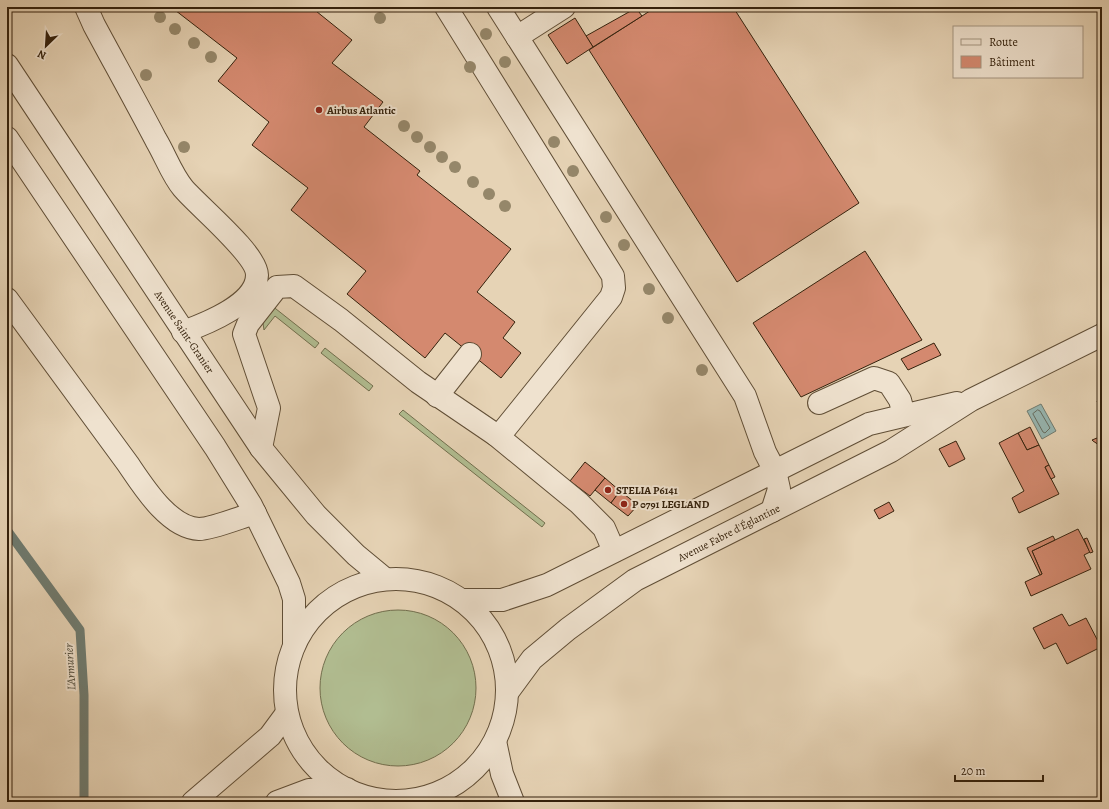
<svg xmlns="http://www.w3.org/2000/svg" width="1109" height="809" viewBox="0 0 1109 809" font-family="Alegreya,serif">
	<rect width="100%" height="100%" fill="#e6d3b5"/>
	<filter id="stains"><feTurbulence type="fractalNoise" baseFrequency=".005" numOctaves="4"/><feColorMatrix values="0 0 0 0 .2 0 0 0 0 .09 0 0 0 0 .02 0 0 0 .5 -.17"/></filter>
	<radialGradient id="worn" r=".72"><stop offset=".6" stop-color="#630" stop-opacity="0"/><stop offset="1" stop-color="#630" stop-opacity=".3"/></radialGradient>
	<g fill="#b1bd91" stroke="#726f4e">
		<path d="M271 305 319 343 315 348 275 316 264 330 263 323Z"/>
		<path d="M325 348 373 386 369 391 321 353Z"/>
		<path d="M403 410 545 523 542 527 399 414Z"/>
		<circle cx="398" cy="688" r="78"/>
	</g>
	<path fill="#97b7b3" stroke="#6f7b70" d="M1041 404 1056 431 1042 439 1027 411Z"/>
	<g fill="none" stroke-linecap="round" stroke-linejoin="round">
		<path stroke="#666c60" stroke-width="1" d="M1038 410 1040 411 1050 428 1045 433 1043 432 1033 414Z"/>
		<path stroke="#6f7b70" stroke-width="9" d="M7 530 80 630 84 695V802"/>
	</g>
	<g fill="#d4896f" stroke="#34210c">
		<path d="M171 7H311L352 40 332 63 383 102 364 127 420 171 417 175 511 249 477 292 515 322 503 338 521 353 501 378 445 333 425 358 347 294 366 271 291 210 308 188 252 145 269 122 218 81 237 58Z"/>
		<path d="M656 7H733L859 203 737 282 589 50Z"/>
		<path d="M636 8 642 16 593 47 586 36Z"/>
		<path d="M575 18 593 47 567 64 548 35Z"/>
		<path d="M865 251 922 340 801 397 753 323Z"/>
		<path d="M934 343 941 355 908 370 901 359Z"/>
		<path d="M1102 399V412L1097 401Z"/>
		<path d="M1030 427 1039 445 1027 450 1018 433Z"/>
		<path d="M1018 433 1027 450 1039 445 1049 465 1045 467 1059 494 1019 513 1012 498 1024 491 999 443Z"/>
		<path d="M1102 436V447L1093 441 1092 440Z"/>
		<path d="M956 441 965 459 949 467 939 449Z"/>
		<path d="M585 462 605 478 590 496 570 481Z"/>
		<path d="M1049 465 1055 477 1051 479 1045 467Z"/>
		<path d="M605 478 620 491 611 503 595 490Z"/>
		<path d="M620 491 638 505 628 516 611 503Z"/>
		<path d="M889 502 894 511 879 519 874 510Z"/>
		<path d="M1078 529 1090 552 1084 555 1091 569 1031 596 1025 582 1042 574 1032 551Z"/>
		<path d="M1053 536 1055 540 1032 551 1042 574 1040 575 1027 548Z"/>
		<path d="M1087 538 1093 552 1090 553 1084 539Z"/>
		<path d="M1062 614 1069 626 1086 618 1101 647 1067 664 1056 643 1044 649 1033 628Z"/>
	</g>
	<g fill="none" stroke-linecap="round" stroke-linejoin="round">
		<defs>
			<g id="minor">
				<path d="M86 7 94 25C115 64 136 102 156 140 165 155 172 175 183 188 198 206 257 254 257 275 257 304 205 324 183 332"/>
				<path d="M498 7 745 396 765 452 775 471 779 489 772 511"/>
				<path d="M517 37 564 7"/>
				<path d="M7 65 261 448 316 515 356 555 385 579"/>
				<path d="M7 138 215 447 251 505 289 583 294 599V644"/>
				<path d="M7 299 128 464C143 486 169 528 199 529 212 529 241 517 255 513"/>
				<path d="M437 396 470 354"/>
				<path d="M819 403 874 378 889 383 900 400 904 415"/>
				<path d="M496 435 579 503 604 528 614 551"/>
				<path d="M261 448 269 408 244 334 248 324 277 287 294 286 341 320 418 382 496 435 504 430 611 297 614 288 613 276 446 7"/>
				<circle cx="396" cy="690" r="111"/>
				<path d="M462 600H502L547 585 869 424 957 403"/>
				<path d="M507 693 532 659 568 629 635 580 891 451 971 400 1102 335"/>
				<path d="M495 741 502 774 513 802"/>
				<path d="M193 802 270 736 287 713"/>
				<path d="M277 802 309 790 347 789"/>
			</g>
		</defs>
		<use href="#minor" stroke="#604e36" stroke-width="24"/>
		<use href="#minor" stroke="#efe2cf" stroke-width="22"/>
	</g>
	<g fill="#95876a">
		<circle cx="160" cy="17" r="6"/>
		<circle cx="380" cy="18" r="6"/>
		<circle cx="175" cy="29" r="6"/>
		<circle cx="486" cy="34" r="6"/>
		<circle cx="194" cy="43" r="6"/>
		<circle cx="211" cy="57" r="6"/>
		<circle cx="505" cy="62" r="6"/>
		<circle cx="470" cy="67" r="6"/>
		<circle cx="146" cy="75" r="6"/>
		<circle cx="404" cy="126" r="6"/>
		<circle cx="417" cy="137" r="6"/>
		<circle cx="554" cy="142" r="6"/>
		<circle cx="184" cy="147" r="6"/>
		<circle cx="430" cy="147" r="6"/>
		<circle cx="442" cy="157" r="6"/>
		<circle cx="455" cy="167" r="6"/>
		<circle cx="573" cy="171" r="6"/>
		<circle cx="473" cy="182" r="6"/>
		<circle cx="489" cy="194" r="6"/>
		<circle cx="505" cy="206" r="6"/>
		<circle cx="606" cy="217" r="6"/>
		<circle cx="624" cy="245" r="6"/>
		<circle cx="649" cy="289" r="6"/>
		<circle cx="668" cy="318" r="6"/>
		<circle cx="702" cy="370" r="6"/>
	</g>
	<g fill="#8f2418" stroke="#efe2cf" stroke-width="1.5">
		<circle cx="319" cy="110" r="4"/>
		<circle cx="608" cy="490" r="4"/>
		<circle cx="624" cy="504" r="4"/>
	</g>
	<g text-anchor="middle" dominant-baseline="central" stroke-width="4" stroke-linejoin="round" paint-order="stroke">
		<g font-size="11" font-weight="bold" fill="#34210c" stroke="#efe2cf" text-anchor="start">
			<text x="327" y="110">Airbus Atlantic</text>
			<text x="616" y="490">STELIA P6141</text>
			<text x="632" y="504">P 0791 LEGLAND</text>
		</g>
		<g font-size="11" fill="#34210c" stroke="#efe2cf">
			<text transform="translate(184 332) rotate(56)">Avenue Saint-Granier</text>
			<text transform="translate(729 533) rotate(-27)">Avenue Fabre d'Églantine</text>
		</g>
		<g font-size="12" font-style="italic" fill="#524e3e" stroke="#efe2cf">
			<text transform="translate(70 667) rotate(-94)">L'Armurier</text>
		</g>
	</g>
	<rect width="1109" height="809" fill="none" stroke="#e6d3b5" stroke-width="24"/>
	<rect x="8" y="8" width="1093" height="793" fill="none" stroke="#34210c" stroke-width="2"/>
	<rect x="12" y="12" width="1085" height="785" fill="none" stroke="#34210c"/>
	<rect x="953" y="26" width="130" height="52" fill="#efe2cf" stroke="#a49581"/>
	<rect x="961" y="39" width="20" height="6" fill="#efe2cf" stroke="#a49581"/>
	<text x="989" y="46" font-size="12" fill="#34210c">Route</text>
	<rect x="961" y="56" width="20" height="12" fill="#d4896f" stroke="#a49581"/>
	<text x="989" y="66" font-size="12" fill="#34210c">Bâtiment</text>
	<g transform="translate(46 46) rotate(205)" stroke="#efe2cf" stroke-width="3" paint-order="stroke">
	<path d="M0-3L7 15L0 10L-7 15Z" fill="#34210c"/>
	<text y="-6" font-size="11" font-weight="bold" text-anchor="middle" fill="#34210c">N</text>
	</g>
	<path d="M955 775v6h88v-6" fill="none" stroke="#34210c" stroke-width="2"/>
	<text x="961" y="775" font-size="12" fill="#34210c" stroke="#efe2cf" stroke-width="3" paint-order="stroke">20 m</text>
	<rect width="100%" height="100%" filter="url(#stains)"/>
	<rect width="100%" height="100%" fill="url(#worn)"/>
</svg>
